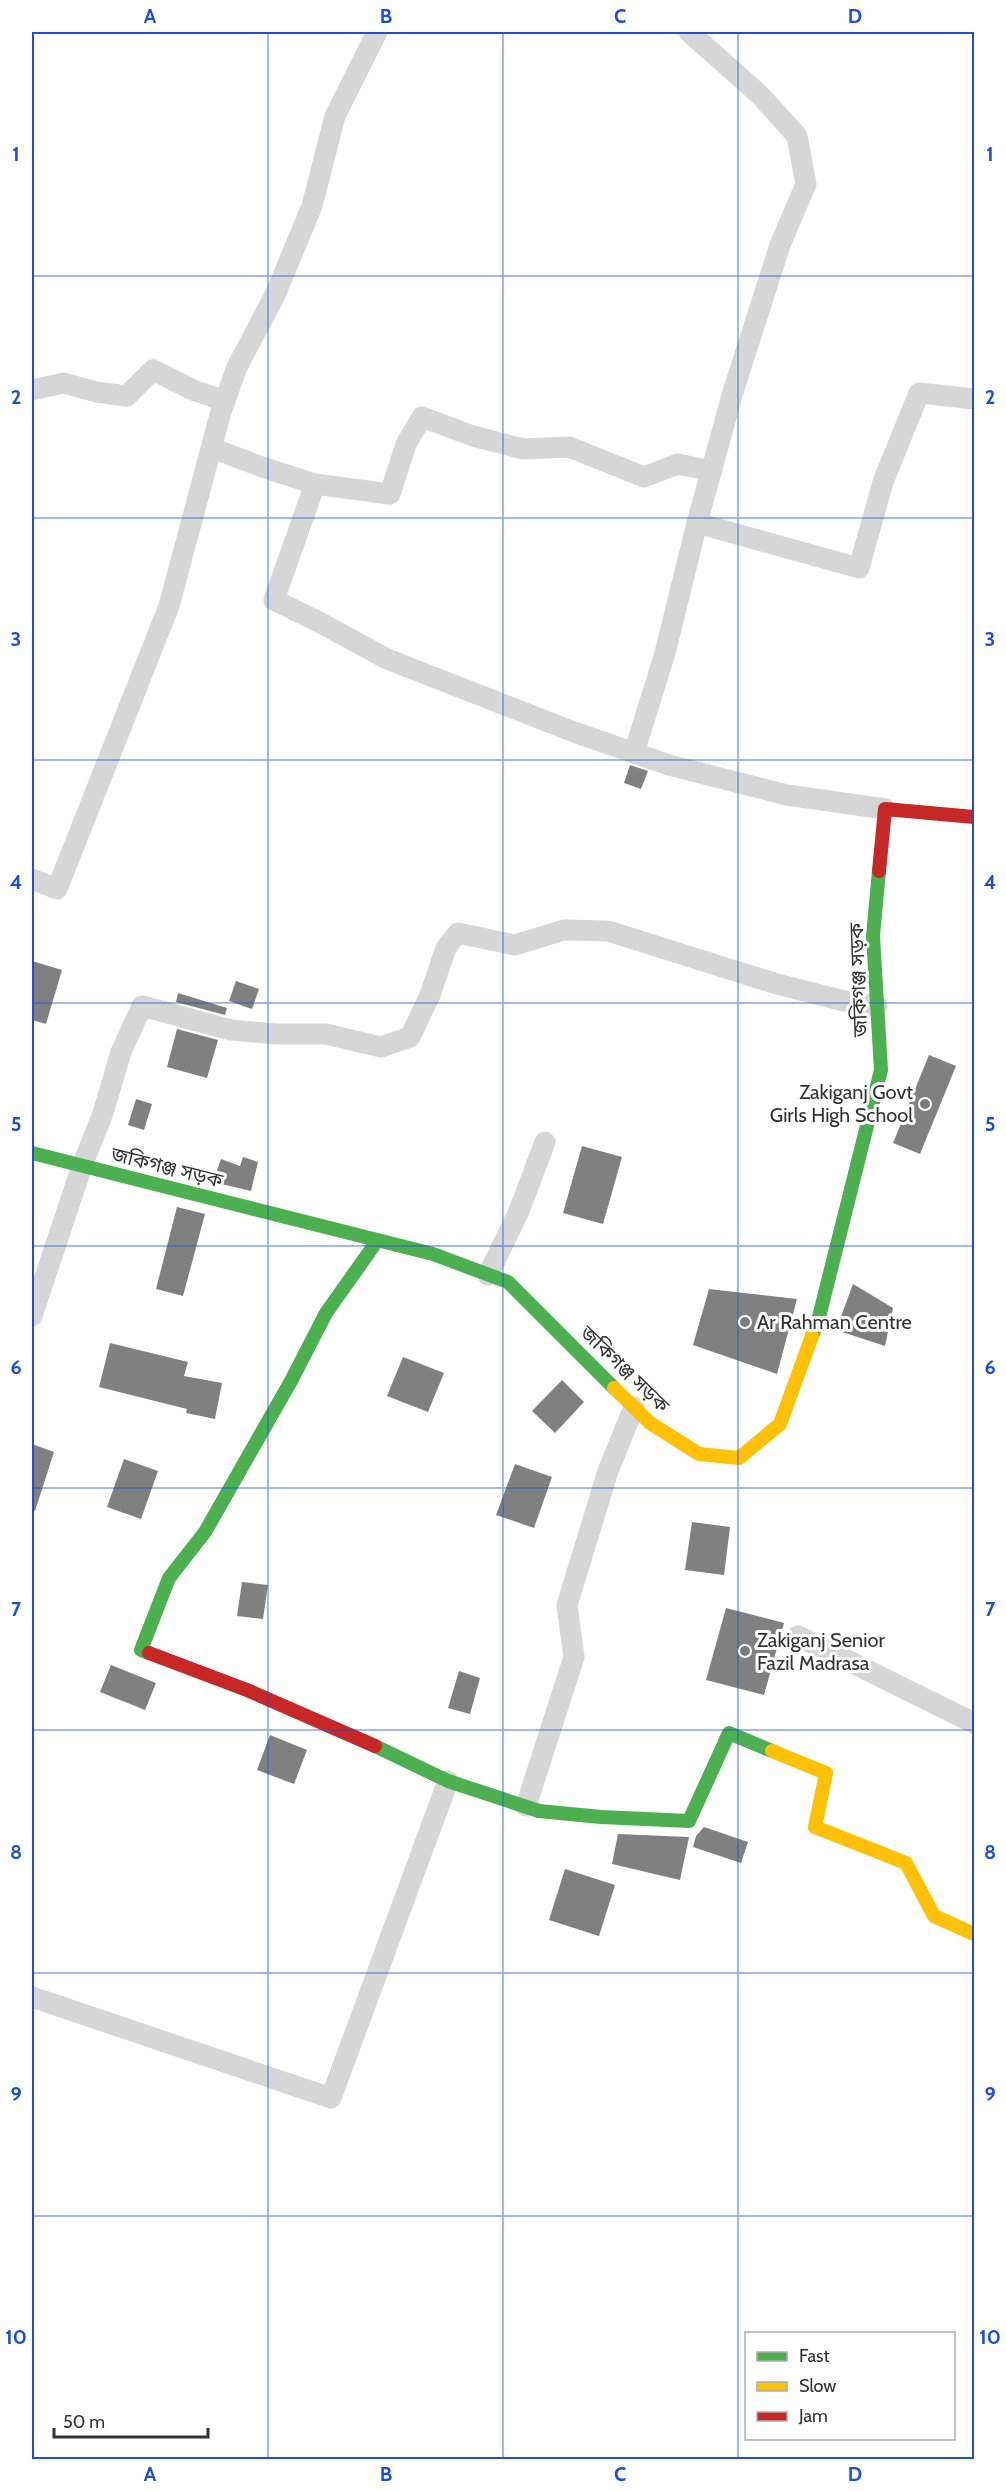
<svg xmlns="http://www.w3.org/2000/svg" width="1006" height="2491" viewBox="0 0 1006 2491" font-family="Cabin,'Noto Sans Bengali',sans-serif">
	<rect width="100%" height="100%" fill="#fff"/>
	<g fill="#808080">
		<path d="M630 765 648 771 641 789 624 783Z"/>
		<path d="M32 961 62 970 46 1024 32 1020Z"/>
		<path d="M236 981 259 989 252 1009 229 1001Z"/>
		<path d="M178 993 227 1008 225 1015 176 1002Z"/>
		<path d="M177 1029 218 1040 207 1078 167 1067Z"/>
		<path d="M929 1055 956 1066 920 1154 893 1143Z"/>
		<path d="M136 1099 152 1104 144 1130 128 1125Z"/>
		<path d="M582 1146 622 1157 603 1224 563 1213Z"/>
		<path d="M243 1157 258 1162 251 1191 213 1182 221 1159 240 1166Z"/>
		<path d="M177 1207 205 1214 183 1296 156 1289Z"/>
		<path d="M853 1284 893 1308 885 1346 836 1330Z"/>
		<path d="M709 1289 797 1299 777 1374 693 1345Z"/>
		<path d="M110 1343 188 1362 184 1376 222 1383 215 1419 186 1413 187 1409 99 1387Z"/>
		<path d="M403 1357 444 1373 428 1412 387 1396Z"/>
		<path d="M562 1380 584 1402 555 1433 532 1411Z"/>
		<path d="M32 1444 54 1452 35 1511 32 1510Z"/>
		<path d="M124 1459 158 1471 141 1519 107 1507Z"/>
		<path d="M515 1464 552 1477 534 1528 496 1515Z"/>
		<path d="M692 1522 730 1527 724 1575 685 1570Z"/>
		<path d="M242 1582 268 1585 263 1619 237 1616Z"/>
		<path d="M726 1608 784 1623 764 1695 706 1680Z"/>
		<path d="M111 1665 156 1683 145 1710 100 1692Z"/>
		<path d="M459 1671 480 1678 470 1714 448 1708Z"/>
		<path d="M270 1735 307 1750 294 1784 257 1770Z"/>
		<path d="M704 1827 748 1842 741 1863 693 1847 696 1836Z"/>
		<path d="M618 1834 689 1837 680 1880 612 1864Z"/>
		<path d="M565 1869 615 1885 599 1936 549 1920Z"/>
	</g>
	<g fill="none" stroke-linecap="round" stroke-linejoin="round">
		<g stroke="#d6d6d6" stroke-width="21">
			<path d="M32 390 64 383 96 392 127 396 153 370 193 390 225 401"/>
			<path d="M212 448 265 468 315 484 390 494 406 444 422 417 473 436 523 449 569 447 644 477 678 464 712 471"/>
			<path d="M315 484 274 600 319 622 387 659 574 732 669 765 787 795 885 809"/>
			<path d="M697 523 859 568 883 482 919 393 974 399"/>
			<path d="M634 753 665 653 697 523 733 392 780 245 806 184 797 136 761 96 689 32"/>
			<path d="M32 879 57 889 169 606 220 415 237 367 275 295 312 206 335 116 377 32"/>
			<path d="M488 1275 519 1211 545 1142"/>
			<path d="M32 1316 82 1166 103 1113 121 1052 142 1006 231 1030 276 1034H326L381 1047 410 1037 430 995 446 948 458 933 515 945 564 930 608 931 777 984 848 1002 877 1006"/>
			<path d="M798 1636 974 1723"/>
			<path d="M526 1806 574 1657 567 1605 608 1471 634 1407"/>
			<path d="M32 1997 331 2098 448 1781"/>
		</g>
		<g stroke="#4caf50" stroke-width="14">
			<path d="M32 1153 433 1254 508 1282 614 1388"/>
			<path d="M812 1336 819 1317 881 1070 873 936 879 871"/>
			<path d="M149 1653 141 1650 169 1578 205 1532 291 1381 326 1313 377 1241"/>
			<path d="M375 1746 448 1781 539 1811 601 1817 689 1821 729 1733 772 1751"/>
		</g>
		<g stroke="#ffc107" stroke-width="14">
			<path d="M614 1388 650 1423 699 1454 739 1458 780 1424 812 1336"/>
			<path d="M772 1751 826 1773 815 1827 906 1863 934 1916 974 1934"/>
		</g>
		<g stroke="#c62828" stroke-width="14">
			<path d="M879 871 885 809 974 817"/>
			<path d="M149 1653 247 1690 375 1746"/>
		</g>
	</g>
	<path fill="none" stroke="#1d4ed8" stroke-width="1.5" stroke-opacity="0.55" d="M268 32V2460M503 32V2460M738 32V2460M32 276H974M32 518H974M32 760H974M32 1003H974M32 1246H974M32 1488H974M32 1730H974M32 1973H974M32 2216H974"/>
	<g fill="#7a7a7a" stroke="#fff" stroke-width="2">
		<circle cx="925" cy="1104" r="6"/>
		<circle cx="745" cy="1322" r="6"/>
		<circle cx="745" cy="1651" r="6"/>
	</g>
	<g text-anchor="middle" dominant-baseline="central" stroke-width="6" stroke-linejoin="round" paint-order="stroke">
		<g font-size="20" fill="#323232" stroke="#fff">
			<text transform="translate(858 980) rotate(-92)">জকিগঞ্জ সড়ক</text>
			<text transform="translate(167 1167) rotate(14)">জকিগঞ্জ সড়ক</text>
			<text transform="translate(625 1369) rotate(44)">জকিগঞ্জ সড়ক</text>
		</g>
		<g font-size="20" fill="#323232" stroke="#fff" text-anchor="start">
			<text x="913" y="1092" text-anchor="end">Zakiganj Govt<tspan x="913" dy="23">Girls High School</tspan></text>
			<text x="757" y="1322">Ar Rahman Centre</text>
			<text x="757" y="1640">Zakiganj Senior<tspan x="757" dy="23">Fazil Madrasa</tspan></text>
		</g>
	</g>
	<rect width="1006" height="2491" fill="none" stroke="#ffffff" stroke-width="66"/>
	<rect x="745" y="2332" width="210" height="108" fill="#ffffff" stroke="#adadad" stroke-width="1.5"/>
	<rect x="757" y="2352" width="30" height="9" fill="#4caf50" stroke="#adadad" stroke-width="1.5"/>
	<text x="799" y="2362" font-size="18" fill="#323232">Fast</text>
	<rect x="757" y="2382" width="30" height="9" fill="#ffc107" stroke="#adadad" stroke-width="1.5"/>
	<text x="799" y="2392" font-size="18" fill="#323232">Slow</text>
	<rect x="757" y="2412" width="30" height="9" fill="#c62828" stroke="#adadad" stroke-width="1.5"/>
	<text x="799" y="2422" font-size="18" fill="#323232">Jam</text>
	<path d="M54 2428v9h154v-9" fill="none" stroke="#323232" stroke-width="3"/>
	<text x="63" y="2428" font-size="18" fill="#323232" stroke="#ffffff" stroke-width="4.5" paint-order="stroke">50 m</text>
	<rect x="33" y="33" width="940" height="2425" fill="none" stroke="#1d4ed8" stroke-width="2"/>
	<g font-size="20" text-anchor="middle" font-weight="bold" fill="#1d4ed8">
		<text x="150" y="23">A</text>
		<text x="386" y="23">B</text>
		<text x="620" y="23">C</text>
		<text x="855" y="23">D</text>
		<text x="16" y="161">1</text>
		<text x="990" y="161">1</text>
		<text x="16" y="404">2</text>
		<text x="990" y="404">2</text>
		<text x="16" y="646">3</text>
		<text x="990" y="646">3</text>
		<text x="16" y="889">4</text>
		<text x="990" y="889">4</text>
		<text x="16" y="1131">5</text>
		<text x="990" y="1131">5</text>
		<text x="16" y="1374">6</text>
		<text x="990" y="1374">6</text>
		<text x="16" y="1616">7</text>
		<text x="990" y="1616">7</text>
		<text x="16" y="1859">8</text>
		<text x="990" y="1859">8</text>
		<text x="16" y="2101">9</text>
		<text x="990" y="2101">9</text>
		<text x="16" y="2344">10</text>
		<text x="990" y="2344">10</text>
		<text x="150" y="2481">A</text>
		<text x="386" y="2481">B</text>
		<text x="620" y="2481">C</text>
		<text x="855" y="2481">D</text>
	</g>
</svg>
